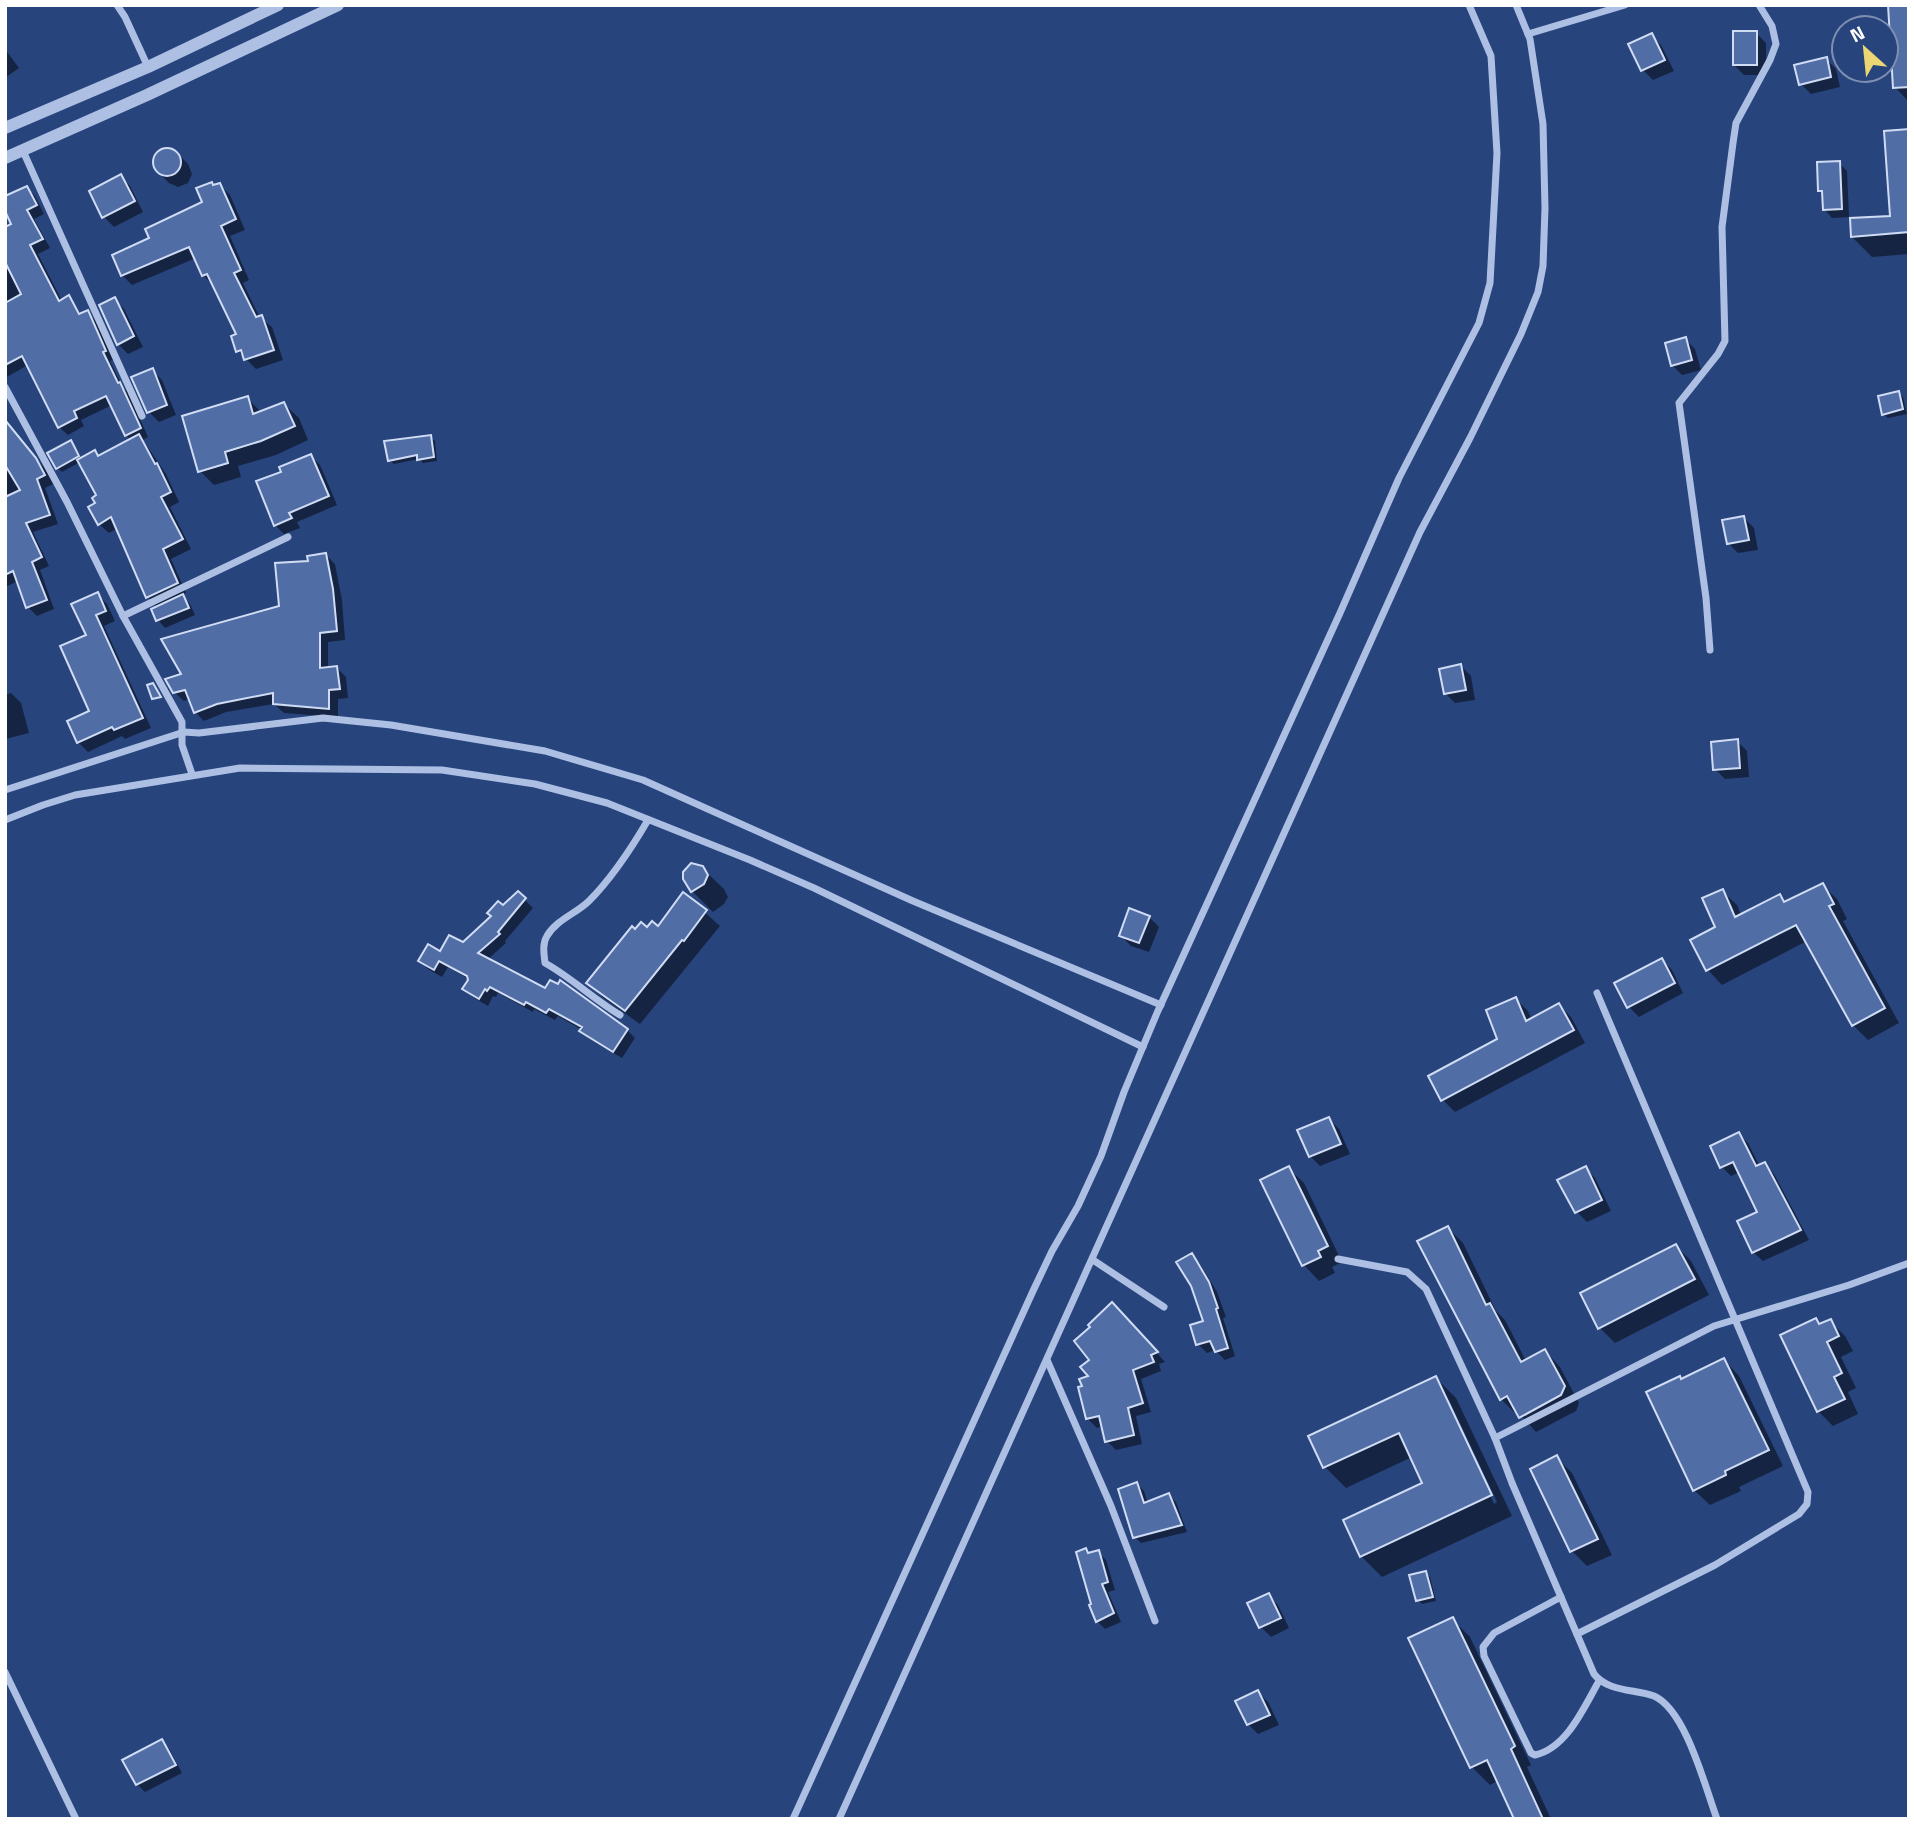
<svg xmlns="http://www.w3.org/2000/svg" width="1914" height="1824" viewBox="0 0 1914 1824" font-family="'Titillium Web',sans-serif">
	<rect width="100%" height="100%" fill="#28447d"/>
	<g fill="#0007" fill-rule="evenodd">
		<path d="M1909 5V110L1908 101 1895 87Z"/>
		<path d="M1756 33 1766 43V75H1744L1734 65Z"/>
		<path d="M1651 35 1661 45 1674 71 1653 80 1643 70 1631 45Z"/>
		<path d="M5 49 19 68 5 78Z"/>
		<path d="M1826 59 1836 69 1840 87 1811 94 1801 84Z"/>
		<path d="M1909 131V254L1872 257 1852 237 1892 218Z"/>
		<path d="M167 149 177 153 188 164 192 174 188 183 178 187 169 183 158 172 154 162 158 153Z"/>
		<path d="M1839 163 1847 171 1849 217 1832 218 1824 209V195L1820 191Z"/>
		<path d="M120 176 130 186 143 212 114 227 104 217Z"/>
		<path d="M220 185 230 195 245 230 230 236 249 280 243 283 260 318 272 327 283 360 256 369 238 351V335L213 285 203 275 196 258 132 285 122 275 152 239 204 203 215 187Z"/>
		<path d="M27 188 35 196 44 214 34 219 50 248 38 254 62 301 68 298 82 315 87 312 96 321 113 360 110 361 123 388 128 392 148 437 143 440 166 474 179 502 170 507 191 549 171 559 186 593 181 595 190 604 195 615 165 628 158 620 153 610 158 608 148 597 118 528 109 533 99 524 97 504 99 496 80 462 62 472 58 468 70 442 81 459 95 452 100 457 131 440 126 435 112 405 81 420 84 426 68 435 59 427 28 365 5 378V229L13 225Z"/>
		<path d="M114 299 124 309 143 347 128 354 118 344Z"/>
		<path d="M1685 339 1695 349 1701 370 1682 375 1672 365Z"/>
		<path d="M152 370 162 380 176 415 159 422 149 412Z"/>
		<path d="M1898 393 1903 397 1907 414 1888 418 1883 414Z"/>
		<path d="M247 398 262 413 284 404 299 418 308 440 276 455 238 466 241 477 214 485 200 471Z"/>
		<path d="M430 437 435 441 437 461 423 463 419 459 394 464 389 460Z"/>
		<path d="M5 438 22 441 45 469 53 484 45 488 58 524 33 532 49 566 40 570 54 609 37 616 28 607 18 581 5 587Z"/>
		<path d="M311 456 320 465 337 505 297 522 300 528 284 534 275 525 283 473Z"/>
		<path d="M1744 518 1754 528 1758 550 1738 553 1728 543Z"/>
		<path d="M325 554 335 564 342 600 345 640 328 642V669L337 668 346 677 348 698 338 699V717L284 713 274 704 226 712 204 721 195 712 190 699 184 701 174 692 183 675 281 608 310 562Z"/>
		<path d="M97 594 107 604 115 621 104 626 151 728 125 739 122 736 88 752 78 742 91 712 88 636Z"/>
		<path d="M1461 666 1471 676 1475 700 1455 703 1445 693Z"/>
		<path d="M11 693 21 703 29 733 5 739V695Z"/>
		<path d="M1737 741 1747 751 1749 777 1725 779 1715 769Z"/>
		<path d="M702 868 724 889 728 897 724 904 713 912 692 891Z"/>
		<path d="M1822 885 1837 899 1847 919 1843 921 1899 1023 1868 1040 1853 1025 1807 941 1722 985 1708 970 1718 928 1722 891 1737 905 1741 915 1779 896 1786 903Z"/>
		<path d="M518 893 533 908 505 941 506 943 487 960 627 1030 635 1038 622 1058 590 1039 582 1030 558 1016 555 1020 534 1009 533 1012 498 993 496 997 493 996 488 1006 473 997 465 989 470 980 448 967 442 977 428 969 420 961 463 944Z"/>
		<path d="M684 894 720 926 640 1024 602 997 588 983 635 931 658 929Z"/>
		<path d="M1149 917 1159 927 1149 952 1131 946 1121 936Z"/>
		<path d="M1662 960 1672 970 1683 993 1639 1017 1629 1007Z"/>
		<path d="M1516 999 1528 1011 1532 1020 1559 1005 1571 1017 1585 1043 1455 1112 1442 1099 1500 1040Z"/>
		<path d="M1329 1119 1339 1129 1350 1154 1320 1166 1310 1156Z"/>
		<path d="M1739 1134 1748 1143 1760 1167 1765 1164 1774 1174 1809 1240 1763 1261 1753 1252 1759 1213 1740 1172 1731 1176 1722 1167Z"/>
		<path d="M1288 1168 1304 1183 1342 1262 1332 1267 1335 1273 1319 1281 1304 1265 1262 1181Z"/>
		<path d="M1585 1168 1595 1178 1611 1211 1587 1222 1577 1212 1559 1181Z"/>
		<path d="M1448 1228 1463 1243 1496 1311 1505 1320 1526 1361 1545 1351 1560 1367 1579 1403 1576 1411 1536 1432 1519 1413 1516 1414 1501 1399Z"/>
		<path d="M1676 1246 1691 1261 1709 1295 1615 1343 1600 1328Z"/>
		<path d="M1192 1255 1200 1264 1217 1292 1226 1317 1223 1318 1235 1356 1225 1360 1215 1350 1207 1353 1198 1344 1206 1322Z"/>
		<path d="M1121 1313 1165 1362 1159 1364 1161 1371 1141 1379 1151 1412 1136 1416 1142 1444 1116 1450 1107 1441 1103 1426 1097 1428 1088 1419 1080 1389 1091 1377V1360Z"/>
		<path d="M1815 1320 1821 1325 1830 1321 1845 1336 1853 1351 1841 1357 1856 1388 1848 1392 1858 1414 1833 1426 1818 1411Z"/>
		<path d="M1724 1360 1739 1376 1783 1466 1739 1487 1741 1491 1710 1505 1694 1490 1682 1380Z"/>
		<path d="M1436 1378 1456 1398 1512 1516 1382 1577 1361 1556 1424 1484 1412 1457 1346 1488 1325 1467ZM1446 1400H1449L1497 1502 1494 1504Z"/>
		<path d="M1557 1458 1572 1473 1612 1555 1587 1566 1572 1551Z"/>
		<path d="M1137 1484 1144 1491 1148 1504 1169 1495 1176 1502 1187 1532 1141 1543 1135 1537Z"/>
		<path d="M1085 1550 1090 1555 1098 1552 1106 1560 1115 1590 1108 1592 1121 1622 1105 1629 1097 1621 1093 1605Z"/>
		<path d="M1425 1573 1430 1577 1436 1601 1422 1604 1418 1600Z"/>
		<path d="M1268 1595 1278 1605 1289 1628 1271 1637 1261 1627 1250 1604Z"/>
		<path d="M1452 1619 1470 1637 1531 1765 1527 1767 1551 1819H1517L1499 1780 1490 1785 1472 1767Z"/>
		<path d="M1258 1692 1268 1702 1279 1725 1258 1734 1248 1724Z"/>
		<path d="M161 1741 169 1749 182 1773 145 1792 137 1784Z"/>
	</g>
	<g fill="#506da5" stroke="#d0dcf4" stroke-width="2">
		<path d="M1888 5H1909V87L1893 88Z"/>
		<rect x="1733" y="31" width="24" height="34"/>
		<path d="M1652 33 1665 60 1641 71 1628 44Z"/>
		<path d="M1827 57 1831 77 1799 85 1794 65Z"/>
		<path d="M1909 129V232L1851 237 1850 218 1890 216 1884 131Z"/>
		<circle cx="167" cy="162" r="14"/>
		<path d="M1840 161 1842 209 1823 210 1822 191H1818L1817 162Z"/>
		<path d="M121 174 135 201 102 218 89 191Z"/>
		<path d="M212 182 213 185 220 183 236 219 221 226 241 270 234 273 256 317 262 315 274 350 244 360 241 350 236 352 231 336 236 334 207 274 202 276 189 247 121 276 112 255 149 238 145 229 202 202 196 188Z"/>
		<path d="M27 186 37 205 27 210 43 239 30 245 59 301 69 295 79 314 88 310 106 351 103 352 118 383 120 382 141 428 125 436 106 396 74 411 77 418 58 428 22 356 5 365V303L21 294 5 262V227L11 224 5 211V196Z"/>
		<path d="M115 297 134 336 117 345 99 305Z"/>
		<path d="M1686 337 1692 360 1671 366 1665 343Z"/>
		<path d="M153 368 167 405 147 413 131 377Z"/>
		<path d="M1899 391 1903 409 1882 415 1878 396Z"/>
		<path d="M248 396 253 414 284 402 295 426 261 441 225 452 228 463 198 472 182 416Z"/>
		<path d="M5 420 36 458 45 475 37 479 50 515 26 523 42 557 32 562 47 600 26 608 13 571 5 575V497L20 490 5 465Z"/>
		<path d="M139 434 155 464 157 463 171 492 161 497 183 539 163 549 178 583 146 598 111 517 98 525 88 507 95 503 92 498 96 495 77 460 95 450 98 456Z"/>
		<path d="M431 435 434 457 417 460V455L388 461 384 441Z"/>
		<path d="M71 440 79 456 56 469 47 453Z"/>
		<path d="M311 454 329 496 289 513 292 518 274 526 256 481 281 472 279 467Z"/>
		<path d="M1744 516 1749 540 1727 544 1722 520Z"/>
		<path d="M326 553 333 589 337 631 320 633V668L337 666 340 689 329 690V709L273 704V693L217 704 194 713 185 690 173 693 165 679 181 674 161 639 279 606 275 563 308 561 307 556Z"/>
		<path d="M98 592 106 611 96 615 143 718 114 730 112 727 77 743 67 721 89 711 60 646 86 635 71 604Z"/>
		<path d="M183 594 189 608 156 621 151 609Z"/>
		<path d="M1461 664 1466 690 1444 694 1439 669Z"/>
		<path d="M153 683 161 697 152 699 147 685Z"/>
		<path d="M1738 739 1740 768 1713 770 1711 742Z"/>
		<path d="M691 863 703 866 708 875 704 884 691 892 683 879V872Z"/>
		<path d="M1823 883 1834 904 1829 906 1885 1008 1852 1026 1796 925 1706 971 1690 940 1715 927 1702 898 1723 889 1735 917 1780 894 1784 902Z"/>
		<path d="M518 891 526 898 498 932 500 934 478 953 545 988 550 980 558 984 560 980 628 1029 613 1052 579 1031 582 1027 549 1009 546 1013 526 1002 524 1005 490 987 487 991 485 989 479 999 462 989 468 980 467 976 439 961 434 970 418 961 428 944 440 951 449 935 463 942 491 916 487 913 498 901 503 905Z"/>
		<path d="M683 892 707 910 684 941 682 940 625 1011 586 983 632 926 635 929 641 922 647 927 652 921 658 926Z"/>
		<path d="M1129 908 1150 916 1139 943 1119 936Z"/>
		<path d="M1662 958 1675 983 1627 1008 1614 983Z"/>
		<path d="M1516 997 1526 1021 1559 1003 1574 1030 1441 1101 1428 1076 1497 1039 1486 1010Z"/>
		<path d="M1329 1117 1341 1144 1309 1157 1297 1130Z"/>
		<path d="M1739 1132 1756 1166 1765 1162 1801 1230 1752 1253 1737 1221 1757 1212 1733 1162 1720 1168 1710 1146Z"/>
		<path d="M1289 1166 1328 1246 1318 1251 1321 1257 1302 1266 1260 1180Z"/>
		<path d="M1586 1166 1602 1200 1575 1213 1557 1180Z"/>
		<path d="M1448 1226 1486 1305 1490 1303 1521 1362 1545 1349 1565 1386 1561 1395 1519 1418 1507 1396 1500 1400 1417 1241Z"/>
		<path d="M1676 1244 1695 1279 1598 1329 1580 1293Z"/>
		<path d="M1192 1253 1209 1282 1218 1308 1216 1309 1228 1348 1215 1352 1210 1341 1196 1345 1190 1325 1203 1321 1191 1286 1176 1262Z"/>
		<path d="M1112 1302 1158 1352 1151 1355 1154 1362 1133 1370 1143 1403 1128 1408 1134 1435 1105 1442 1099 1416 1086 1419 1078 1387 1082 1386 1079 1379 1088 1376 1080 1367 1089 1360 1074 1341 1090 1327 1088 1325Z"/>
		<path d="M1816 1318 1819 1324 1831 1319 1839 1336 1827 1342 1842 1373 1834 1377 1845 1399 1817 1412 1780 1335Z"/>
		<path d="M1724 1358 1769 1450 1725 1471 1726 1475 1693 1491 1646 1392 1680 1376 1681 1379Z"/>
		<path d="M1436 1376 1492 1495 1360 1557 1343 1520 1422 1483 1399 1433 1323 1468 1308 1436Z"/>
		<path d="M1557 1455 1598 1539 1570 1552 1530 1469Z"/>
		<path d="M1137 1482 1144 1503 1169 1493 1182 1525 1133 1538 1118 1489Z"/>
		<path d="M1086 1548 1088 1553 1099 1550 1108 1582 1102 1584 1114 1613 1096 1622 1089 1605 1091 1604 1076 1552Z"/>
		<path d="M1426 1571 1433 1597 1416 1601 1409 1575Z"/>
		<path d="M1269 1593 1281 1618 1259 1628 1247 1603Z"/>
		<path d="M1453 1617 1515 1746 1511 1749 1543 1819H1514L1487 1760 1470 1768 1408 1638Z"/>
		<path d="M1258 1690 1270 1715 1247 1725 1235 1701Z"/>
		<path d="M162 1739 176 1765 136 1785 122 1760Z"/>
	</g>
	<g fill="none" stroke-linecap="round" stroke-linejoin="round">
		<g stroke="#adc0e4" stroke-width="7">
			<path d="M117 5 125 17 148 67"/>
			<path d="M1528 34 1625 5"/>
			<path d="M23 151 142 416"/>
			<path d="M5 387 67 502 123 616 182 722V745L192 774"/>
			<path d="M123 616 288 537"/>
			<path d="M1710 650 1706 598 1679 403 1718 354 1725 341 1722 227 1733 143 1736 123 1770 60 1776 44 1772 26 1759 5"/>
			<path d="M5 790 184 732 199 733 323 718 391 725 545 751 643 780 913 901 1161 1005"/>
			<path d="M5 820 43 805 75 795 240 768 442 770 535 784 607 803 750 860 814 888 1143 1047"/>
			<path d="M620 1015C593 999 572 978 545 963 544 954 542 944 547 936 556 920 577 913 589 901 613 877 631 849 648 820"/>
			<path d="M1338 1259 1407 1272 1426 1289 1495 1438"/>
			<path d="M1093 1260 1164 1307"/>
			<path d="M1047 1360 1111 1506 1155 1621"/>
			<path d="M1561 1597 1494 1633 1483 1647 1484 1656 1531 1753 1535 1755C1567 1748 1584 1707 1599 1681"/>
			<path d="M1577 1634 1715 1565 1799 1514 1807 1504 1808 1492 1597 993"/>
			<path d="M5 1672 76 1819"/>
			<path d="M793 1819 1033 1291 1052 1251 1078 1206 1101 1156 1124 1092 1157 1013 1340 613 1399 478 1479 323 1490 283 1497 153 1491 56 1469 5"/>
			<path d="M839 1819 1420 532 1470 438 1521 334 1538 292 1543 266 1545 208 1543 124 1530 39 1516 5"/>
			<path d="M1717 1819C1705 1787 1686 1710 1654 1696 1635 1689 1608 1692 1594 1674L1512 1483 1495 1438 1714 1326 1849 1285 1909 1263"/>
		</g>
		<g stroke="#adc0e4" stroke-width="12">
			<path d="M5 128 148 67 278 5"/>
			<path d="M5 158 147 95 338 5"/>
		</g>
	</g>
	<rect width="1914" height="1824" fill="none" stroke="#ffffff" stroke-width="14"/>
	<g transform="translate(1865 49) rotate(333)"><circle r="33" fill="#28447d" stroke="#7e8fb1" stroke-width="2"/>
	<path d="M0-5L12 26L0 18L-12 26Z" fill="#ecd674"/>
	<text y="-10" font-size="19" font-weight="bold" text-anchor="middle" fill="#ffffff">N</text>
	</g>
</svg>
